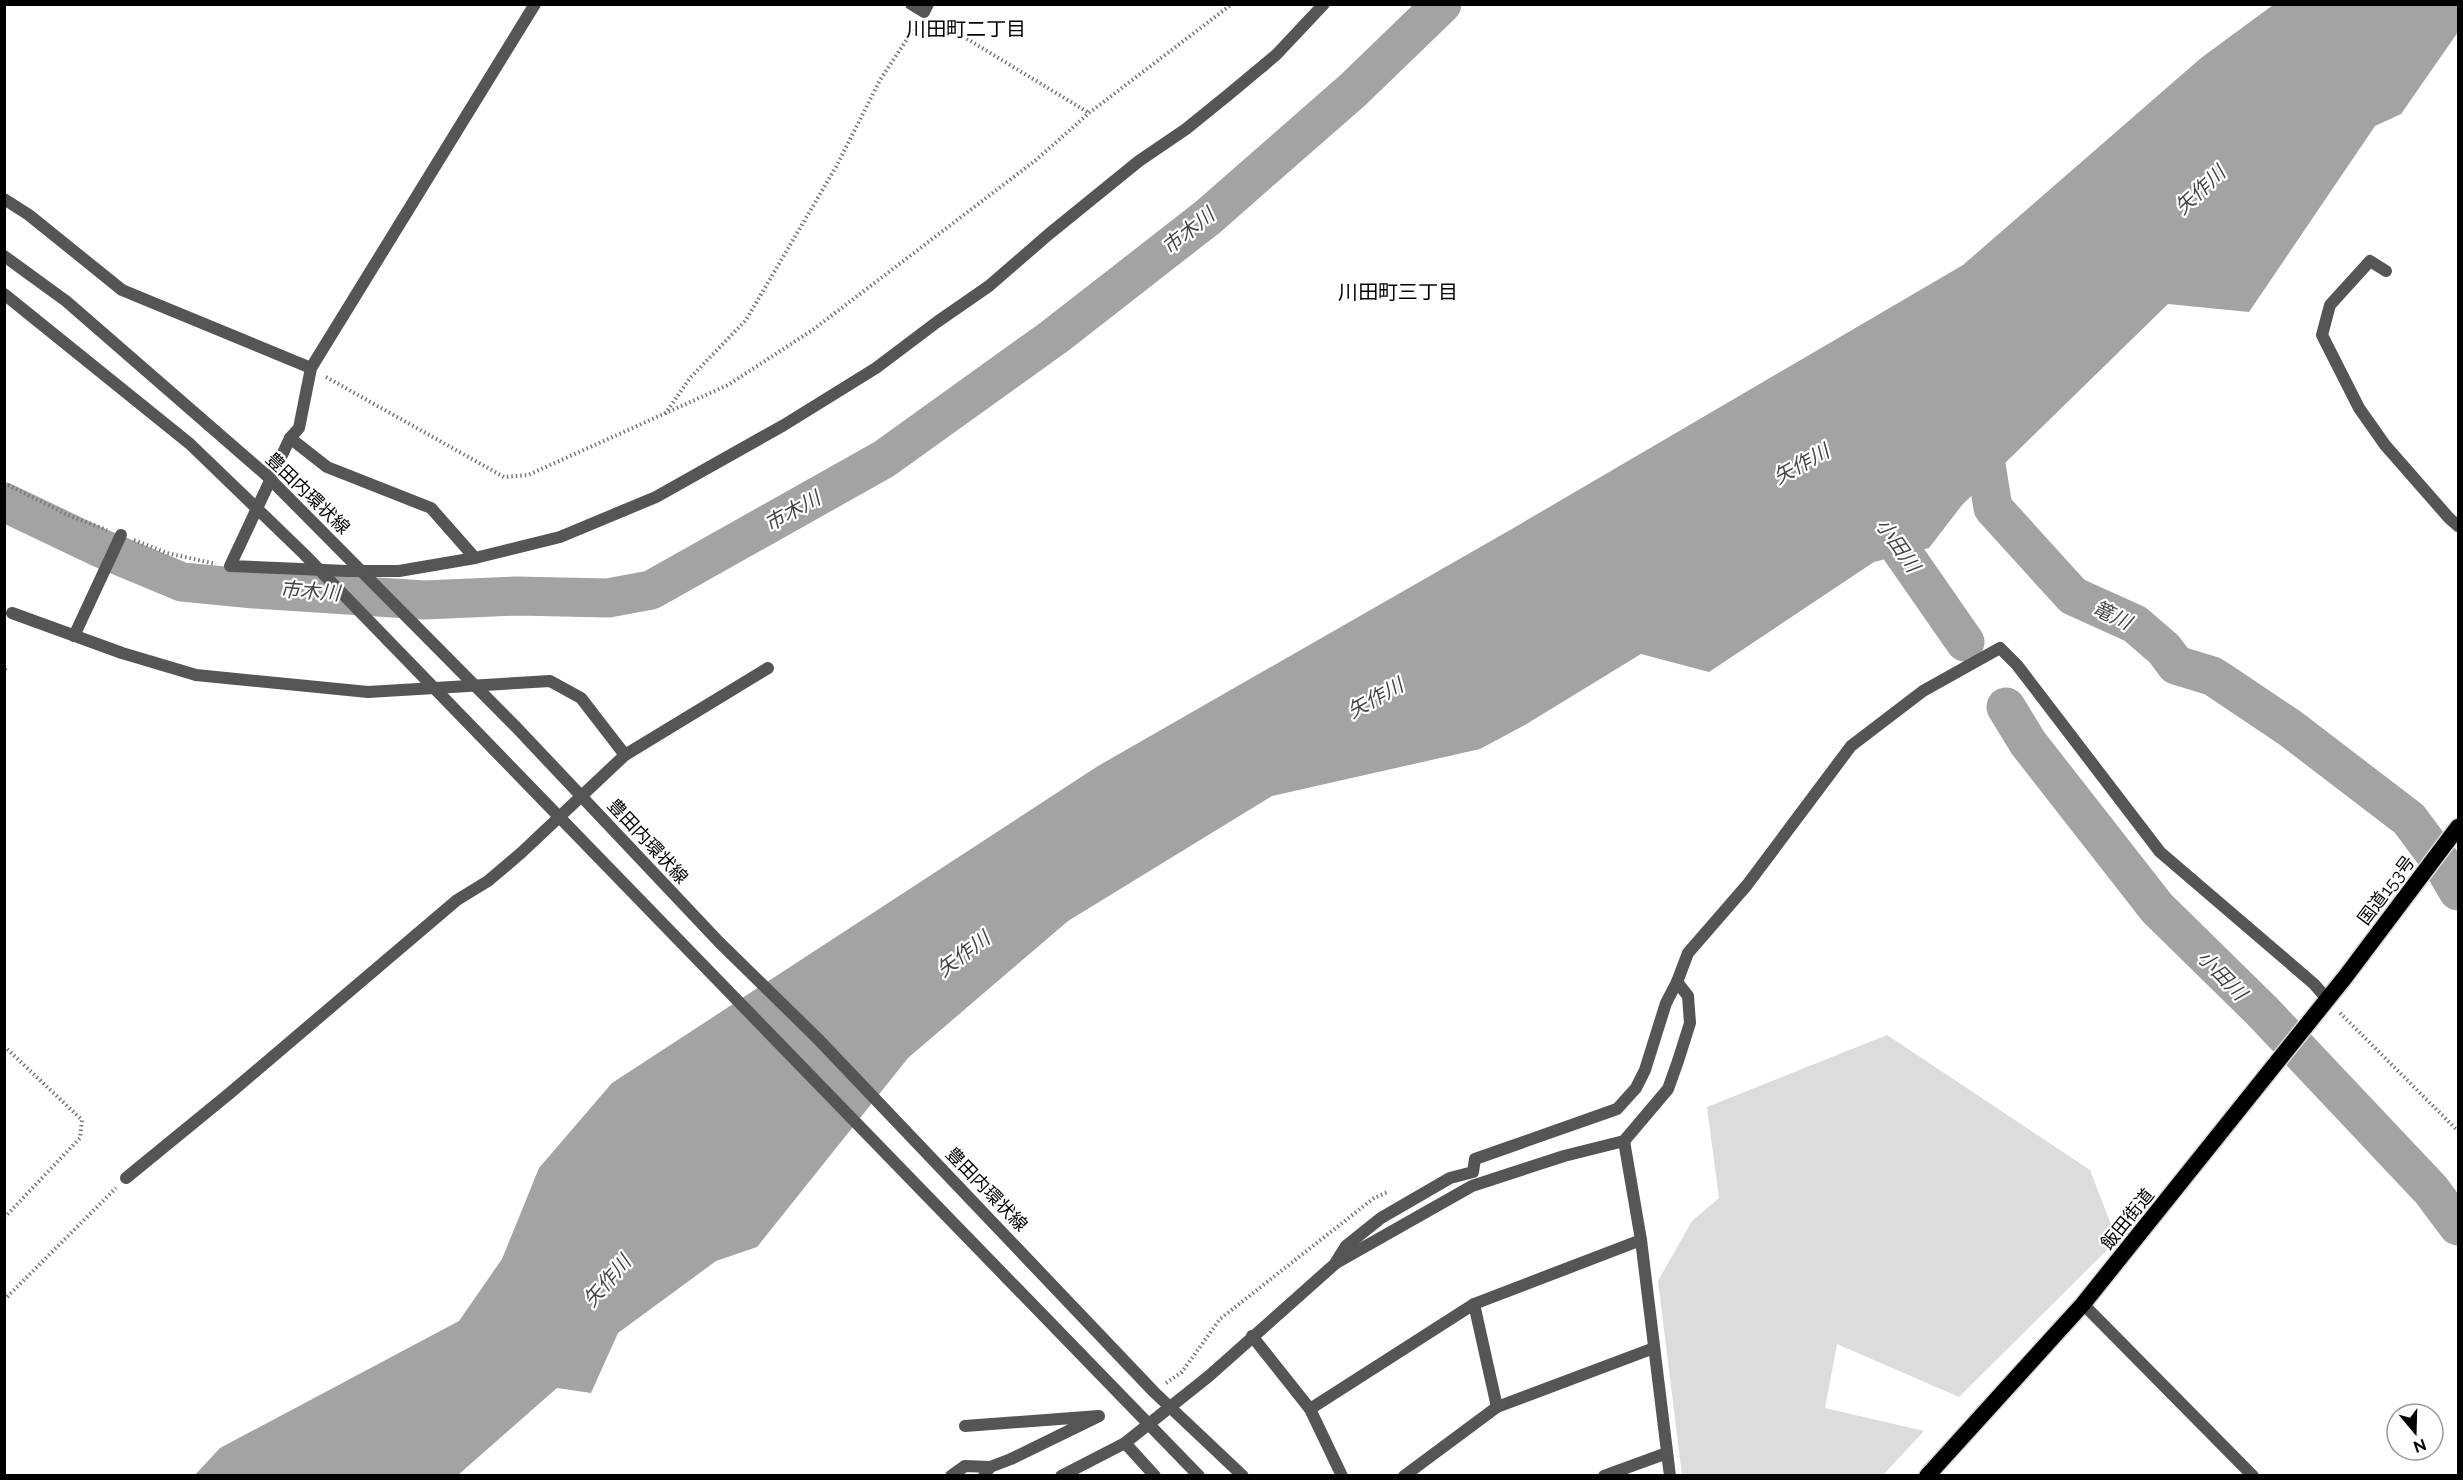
<svg xmlns="http://www.w3.org/2000/svg" width="2463" height="1480" viewBox="0 0 2463 1480" font-family="Raleway,'Noto Sans JP',sans-serif">
	<rect width="100%" height="100%" fill="#fff"/>
	<path fill="#dcdcdc" d="M1887 1035 2090 1170 2117 1240 1959 1397 1837 1344 1825 1408 1924 1431 1883 1475H1682L1658 1281 1692 1221 1719 1198 1707 1107Z"/>
	<path fill="#a3a3a3" d="M2273 5H2458V32L2401 114 2375 126 2249 312 2168 304 1962 505 1929 548 1874 562 1709 672 1641 654 1523 726 1480 749 1272 796 1068 921 908 1058 757 1247 716 1261 618 1333 591 1393 557 1388 458 1475 194 1476 220 1448 459 1321 502 1259 539 1168 612 1083 1098 766 1510 530 1963 265 2201 58Z"/>
	<g fill="none" stroke-linecap="round" stroke-linejoin="round">
		<g stroke="#a3a3a3" stroke-width="39">
			<path d="M1980 427 1993 508 2073 596 2135 624 2164 649 2176 665 2212 676 2220 681 2290 728 2409 819 2441 862 2458 891"/>
			<path d="M4 502 98 547 182 582 254 589 424 600 517 596 608 598 651 590 884 459 1054 337 1208 217 1353 90 1442 4"/>
			<path d="M1874 511 1965 642"/>
			<path d="M2006 707 2028 743 2157 908 2263 1012 2431 1190 2458 1226"/>
		</g>
		<defs>
			<path id="trunk" d="M1927 1476 2083 1304 2346 976 2458 827"/>
		</defs>
		<use href="#trunk" stroke="#dbdbdb" stroke-width="19"/>
		<g stroke="#777" stroke-width="4" stroke-dasharray="1.5 3" stroke-linecap="butt">
			<path d="M936 20 1089 113"/>
			<path d="M326 377 504 477 528 475 728 385 814 329 1036 160 1089 113 1232 4"/>
			<path d="M665 414 690 378 746 320 836 167 880 80 917 24"/>
			<path d="M4 483 68 515 107 530"/>
			<path d="M134 540 167 553 216 564"/>
			<path d="M4 666 7 667 4 670"/>
			<path d="M2340 1013 2458 1131"/>
			<path d="M4 1046 82 1120 80 1138 4 1218"/>
			<path d="M4 1300 116 1188"/>
			<path d="M1166 1383 1182 1372 1220 1319 1374 1198 1388 1192"/>
		</g>
		<g stroke="#555" stroke-width="12">
			<path d="M535 4 311 368 299 428 290 438 230 566 347 571H399L475 558 560 537 656 497 784 425 876 368 937 322 989 286 1049 234 1139 161 1186 129 1228 95 1276 55 1324 4"/>
			<path d="M911 4 924 12 928 4"/>
			<path d="M4 199 29 215 122 290 311 368"/>
			<path d="M2386 271 2370 261 2330 305 2322 335 2359 408 2385 445 2449 518 2458 526"/>
			<path d="M290 438 327 467 431 508 475 558"/>
			<path d="M12 613 122 653 196 675 368 692 550 681 581 698 625 755"/>
			<path d="M74 636 121 535"/>
			<path d="M1624 1141 1641 1240 1670 1476"/>
			<path d="M126 1178 230 1093 457 900 488 881 521 853 625 755 768 668"/>
			<path d="M1336 1262 1346 1246 1381 1218 1450 1178 1473 1172 1475 1159 1617 1109 1636 1088 1645 1070 1666 1003 1677 982"/>
			<path d="M1474 1304 1497 1407"/>
			<path d="M2083 1304 2253 1476"/>
			<path d="M1252 1336 1310 1409 1342 1476"/>
			<path d="M1310 1409 1474 1304 1641 1240"/>
			<path d="M965 1426 1099 1416 1011 1459 990 1467 984 1476"/>
			<path d="M1125 1443 1155 1476"/>
			<path d="M951 1476 965 1466 990 1467"/>
			<path d="M1061 1476 1125 1443 1209 1376 1336 1263 1472 1186 1564 1156 1624 1141 1668 1089 1678 1061 1690 1023 1688 996 1677 982 1688 953 1747 885 1851 746 1923 691 2000 648 2017 665 2160 852 2314 984 2327 999"/>
			<path d="M1404 1476 1497 1407 1654 1348"/>
			<path d="M1604 1476 1667 1453"/>
		</g>
		<use href="#trunk" stroke="#000" stroke-width="16"/>
		<g stroke="#555" stroke-width="12">
			<path d="M4 256 66 301 265 474 516 727 719 942 818 1039 1154 1392 1243 1476"/>
			<path d="M4 294 190 444 304 554 1199 1476"/>
		</g>
	</g>
	<g text-anchor="middle" dominant-baseline="central" stroke-width="4.5" stroke-linejoin="round" paint-order="stroke">
		<g font-size="18" fill="#000" stroke="#fff">
			<text transform="translate(308 493) rotate(44)">豊田内環状線</text>
			<text transform="translate(648 841) rotate(47)">豊田内環状線</text>
			<text transform="translate(2386 890) rotate(-53)">国道153号</text>
			<text transform="translate(987 1189) rotate(46)">豊田内環状線</text>
			<text transform="translate(2127 1219) rotate(-51)">飯田街道</text>
		</g>
		<g font-size="20" fill="#000" stroke="#fff">
			<text x="966" y="29">川田町二丁目</text>
			<text x="1398" y="292">川田町三丁目</text>
		</g>
		<g font-size="20" font-style="italic" fill="#444" stroke="#fff">
			<text transform="translate(2200 190) rotate(-43)">矢作川</text>
			<text transform="translate(1188 231) rotate(-39)">市木川</text>
			<text transform="translate(1801 464) rotate(-29)">矢作川</text>
			<text transform="translate(792 511) rotate(-29)">市木川</text>
			<text transform="translate(1898 545) rotate(55)">小田川</text>
			<text transform="translate(310 591) rotate(4)">市木川</text>
			<text transform="translate(2112 615) rotate(26)">篭川</text>
			<text transform="translate(1375 698) rotate(-29)">矢作川</text>
			<text transform="translate(963 954) rotate(-37)">矢作川</text>
			<text transform="translate(2222 975) rotate(46)">小田川</text>
			<text transform="translate(607 1281) rotate(-49)">矢作川</text>
		</g>
	</g>
	<rect width="2463" height="1480" fill="none" stroke="#000000" stroke-width="12"/>
	<g transform="translate(2415 1432) rotate(161)"><circle r="28" fill="#ffffff" stroke="#999999" stroke-width="1.5"/>
	<path d="M0-4.5L10 22L0 15L-10 22Z" fill="#000000"/>
	<text y="-9" font-size="16" font-weight="bold" text-anchor="middle" fill="#000000">N</text>
	</g>
</svg>
